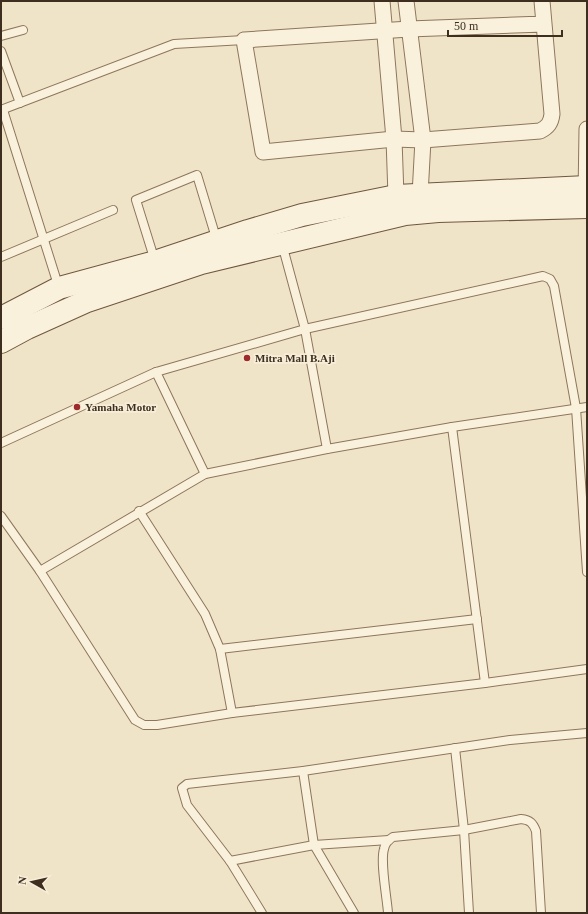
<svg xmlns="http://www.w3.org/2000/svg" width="588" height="914" viewBox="0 0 588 914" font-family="Georgia,serif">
	<rect width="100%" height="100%" fill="#f0e4c8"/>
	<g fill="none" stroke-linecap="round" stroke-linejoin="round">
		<defs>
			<g id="service">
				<path d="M1 36 23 30"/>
				<path d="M1 51 20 103"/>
				<path d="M1 110 174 44 244 40"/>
				<path d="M3 110 59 288"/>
				<path d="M282 244 305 329 327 449"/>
				<path d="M1 257 113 210"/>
				<path d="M155 261 136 200 197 175 217 241"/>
				<path d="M156 372 205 474"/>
				<path d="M452 427 485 683"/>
				<path d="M1 443 156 372 305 329 543 276 550 279 554 286 576 408 587 572"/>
				<path d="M139 511 205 614 220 649 232 713"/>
				<path d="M1 516 40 571 135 720 144 725H157L232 713 485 683 587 669"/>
				<path d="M40 571 205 474 327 449 452 427 587 407"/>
				<path d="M220 649 477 619"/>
				<path d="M455 748 464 830 469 913"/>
				<path d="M303 771 314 845 354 913"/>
				<path d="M230 861 314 845 389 840"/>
				<path d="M262 913 230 861 187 805 182 788 187 784 303 771 510 740 587 733"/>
				<path d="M388 913C387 898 380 862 384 849 385 843 388 840 393 837L464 830 521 819C530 820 533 823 536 831L541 913"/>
			</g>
			<g id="minor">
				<path d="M382 1 394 139 396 196"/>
				<path d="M406 1 423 140 420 195"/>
				<path d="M542 1 552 114C551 123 548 127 540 131L423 140 394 139 263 152 244 40 409 29 544 24"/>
				<path d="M586 196 587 129"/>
			</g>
			<g id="secondary">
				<path d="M1 318 59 288 155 262 248 231 302 215 396 196 587 187"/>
				<path d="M1 342 27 328 87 301 201 263 405 214 438 211 587 207"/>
			</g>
		</defs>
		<use href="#service" stroke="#8d765c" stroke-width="10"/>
		<use href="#minor" stroke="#8d765c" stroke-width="17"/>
		<use href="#secondary" stroke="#6f573f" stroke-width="24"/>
		<use href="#service" stroke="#faf1dc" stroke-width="8"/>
		<use href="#minor" stroke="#faf1dc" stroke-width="15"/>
		<use href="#secondary" stroke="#faf1dc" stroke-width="22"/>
	</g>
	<g fill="#9e2a2b" stroke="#f7eed8" stroke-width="1.5">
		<circle cx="247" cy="358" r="4"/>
		<circle cx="77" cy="407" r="4"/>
	</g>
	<g text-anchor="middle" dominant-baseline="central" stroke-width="3.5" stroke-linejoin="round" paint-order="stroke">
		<g font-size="11" font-weight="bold" fill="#3d2e20" stroke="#f7eed8" text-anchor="start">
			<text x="255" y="358">Mitra Mall B.Aji</text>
			<text x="85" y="407">Yamaha Motor</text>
		</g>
	</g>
	<rect width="588" height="914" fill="none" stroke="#3d2e20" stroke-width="4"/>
	<g transform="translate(32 882) rotate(278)" stroke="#f7eed8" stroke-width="3" paint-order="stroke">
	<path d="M0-3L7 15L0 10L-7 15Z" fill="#3d2e20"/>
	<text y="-6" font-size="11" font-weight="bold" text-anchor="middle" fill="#3d2e20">N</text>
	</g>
	<path d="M448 30v6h114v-6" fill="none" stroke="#3d2e20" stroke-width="2"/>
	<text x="454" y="30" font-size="12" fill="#3d2e20" stroke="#f7eed8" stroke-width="3" paint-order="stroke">50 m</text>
</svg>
